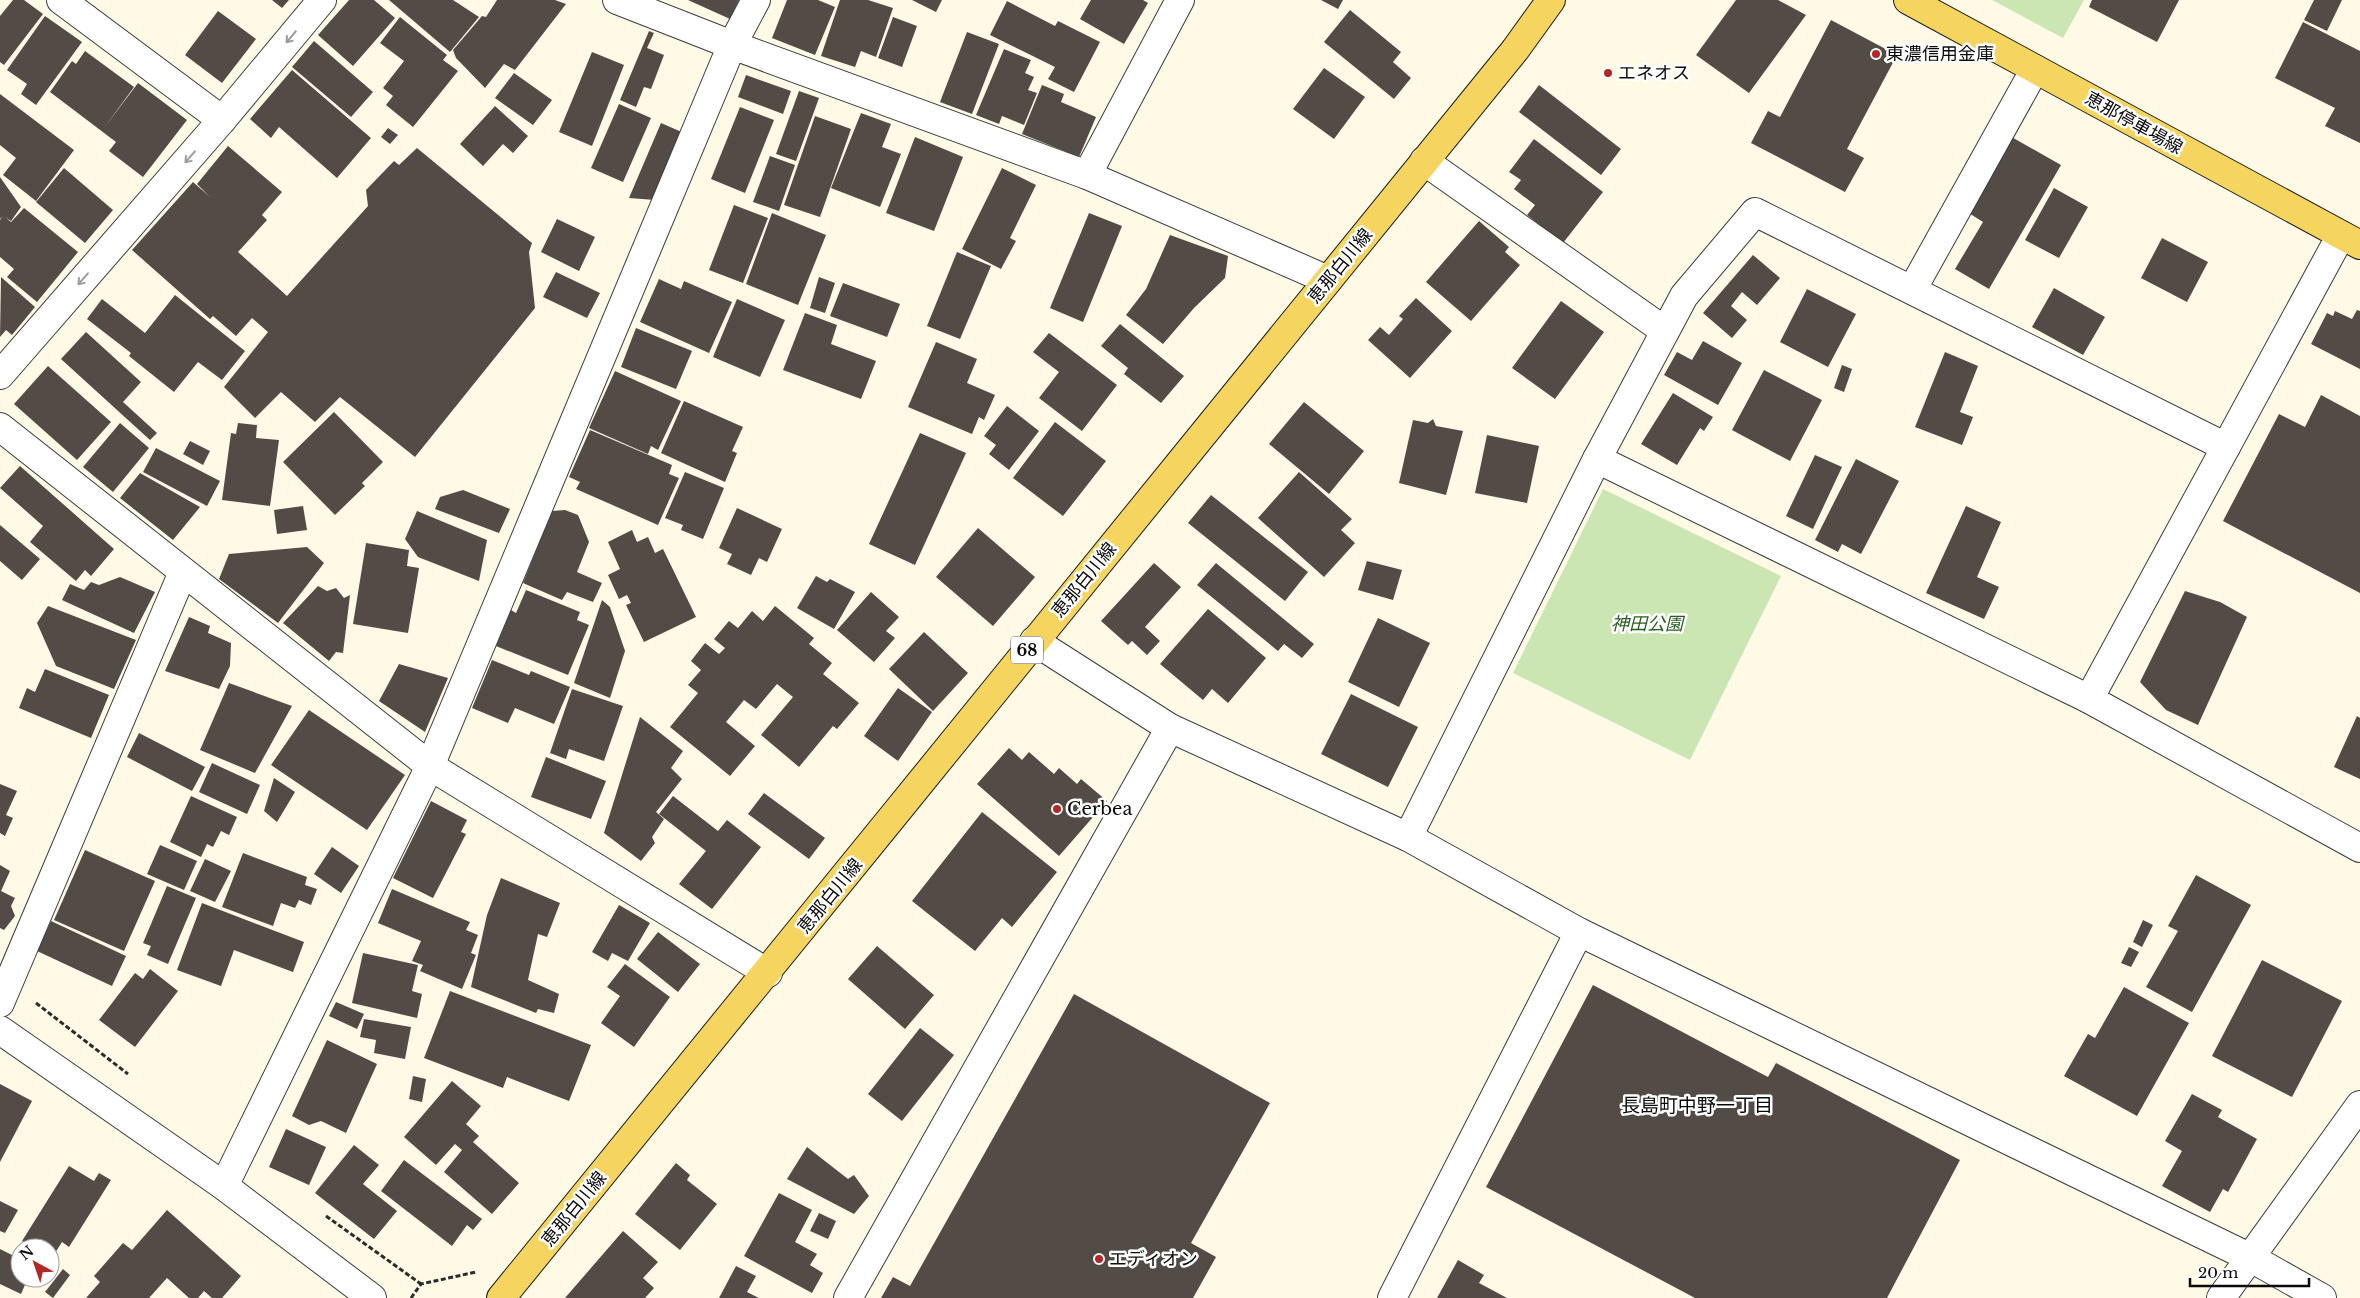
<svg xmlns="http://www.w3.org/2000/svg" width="2360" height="1298" viewBox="0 0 2360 1298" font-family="'Libre Baskerville','Noto Sans JP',serif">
	<rect width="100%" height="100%" fill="#fffae6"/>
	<g fill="#cce6b3">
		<path d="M1992 0H2084L2063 38Z"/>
		<path d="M1603 489 1781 576 1690 760 1513 673Z"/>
	</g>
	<g fill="#524b46">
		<path d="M13 0H24L43 14 4 65 0 62V16Z"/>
		<path d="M272 0H289L282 8Z"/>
		<path d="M349 0H374L395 18 353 66 318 35Z"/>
		<path d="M389 0H453L479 17 450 52Z"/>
		<path d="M497 0H555L566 4 515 70 504 64 485 88 456 58 453 50 482 16 486 17Z"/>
		<path d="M688 0H739L730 19Z"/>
		<path d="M787 0H818L835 7 815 55 772 38Z"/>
		<path d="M840 0H868L893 8 876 57 861 51 855 67 821 56Z"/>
		<path d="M912 0H942L936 12Z"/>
		<path d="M1091 0H1143L1148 3 1124 44 1080 19Z"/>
		<path d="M1321 0H1343L1338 9Z"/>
		<path d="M1736 0H1778L1806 15 1749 93 1696 55Z"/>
		<path d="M2092 0H2179L2157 42 2089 7Z"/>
		<path d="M2314 0H2342L2327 31 2304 20Z"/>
		<path d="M1007 1 1055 26 1058 21 1100 42 1074 92 1048 79 1055 67 990 35Z"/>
		<path d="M1350 10 1401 52 1393 62 1411 78 1394 99 1324 42Z"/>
		<path d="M218 11 256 39 222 83 185 55Z"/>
		<path d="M45 16 82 42 36 105 21 94 27 84 7 70Z"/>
		<path d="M400 17 447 55 443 60 458 71 413 127 386 105 393 96 383 88 404 61 380 43Z"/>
		<path d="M893 17 917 26 902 67 878 58Z"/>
		<path d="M1831 20 1897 55 1847 149 1864 158 1845 192 1751 143 1768 111 1780 117Z"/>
		<path d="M2303 22 2360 51V143L2325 126 2335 108 2275 78Z"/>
		<path d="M649 31 654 33 647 48 664 55 651 89 644 87 636 107 620 100Z"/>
		<path d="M967 32 999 44 972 114 940 102Z"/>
		<path d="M314 41 373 92 351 117 292 67Z"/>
		<path d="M1004 49 1031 60 1025 73 1034 77 1028 90 1037 93 1024 125 1002 116 999 124 976 115Z"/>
		<path d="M85 51 134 87 104 128 138 83 187 120 143 177 109 151 116 142 50 92 72 61 76 64Z"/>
		<path d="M592 52 624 65 592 146 559 132Z"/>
		<path d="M1324 68 1365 97 1334 139 1293 109Z"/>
		<path d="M292 70 371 138 337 178 279 127 271 138 250 119Z"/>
		<path d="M514 73 552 100 533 125 495 98Z"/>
		<path d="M746 75 791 91 783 114 738 97Z"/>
		<path d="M1042 85 1064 94 1061 102 1096 117 1079 157 1022 134Z"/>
		<path d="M1539 85 1621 149 1601 175 1519 112Z"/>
		<path d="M799 91 819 98 796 161 776 154Z"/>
		<path d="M0 94 74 150 36 201 3 175 16 158 0 145Z"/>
		<path d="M619 104 651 118 623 182 591 168Z"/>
		<path d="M495 106 528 136 513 153 503 144 483 166 460 144Z"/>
		<path d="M740 107 774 120 745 193 711 179Z"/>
		<path d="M861 113 891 124 882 147 901 154 880 207 831 188Z"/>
		<path d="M815 116 851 129 820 217 784 205Z"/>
		<path d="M661 123 684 133 655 200 629 198Z"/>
		<path d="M388 128 398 135 390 144 381 137Z"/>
		<path d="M2008 135 2061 165 1989 289 1955 269 1983 222 1964 210Z"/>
		<path d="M915 137 963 157 934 231 886 213Z"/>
		<path d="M1534 139 1603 192 1563 243 1527 215 1535 205 1514 189 1521 180 1509 172Z"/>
		<path d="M228 146 282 192 262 215 267 220 238 252 287 296 368 206 366 190 394 161 399 165 417 148 532 243 529 252 535 308 415 457 340 397 315 422 281 392 255 418 224 387 268 332 252 318 236 336 213 316 210 319 132 250 193 182 210 197 197 184Z"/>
		<path d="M770 156 795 165 779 211 753 202Z"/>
		<path d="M64 168 113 210 85 243 36 202Z"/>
		<path d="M1002 168 1036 185 1010 238 1016 241 1001 269 962 249Z"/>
		<path d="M0 177 21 207 11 221 5 217 11 222 24 208 78 252 37 302 7 277 14 269 0 257V220L3 216 0 219Z"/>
		<path d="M2054 188 2088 207 2059 258 2025 240Z"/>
		<path d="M734 205 768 218 743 283 709 270Z"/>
		<path d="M772 213 826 235 798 305 746 284Z"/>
		<path d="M1089 213 1122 226 1083 322 1050 308Z"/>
		<path d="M557 219 595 237 579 271 541 252Z"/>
		<path d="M1479 221 1509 247 1505 252 1520 265 1471 321 1426 282Z"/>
		<path d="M1170 235 1228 256 1225 278 1194 308 1163 344 1126 315 1146 289Z"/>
		<path d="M2162 238 2208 262 2187 302 2141 278Z"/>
		<path d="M957 252 991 266 960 339 927 326Z"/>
		<path d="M1753 255 1780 278 1757 305 1742 292 1731 306 1747 320 1732 338 1703 313Z"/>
		<path d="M556 272 600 293 587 318 543 297Z"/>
		<path d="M1 277 35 307 12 335 6 330 0 337Z"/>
		<path d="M819 277 835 283 825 313 810 308Z"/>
		<path d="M659 279 681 289 684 281 732 302 709 353 640 322Z"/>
		<path d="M843 283 900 304 887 337 830 316Z"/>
		<path d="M2054 288 2105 317 2083 355 2032 327Z"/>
		<path d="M1807 289 1856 314 1828 367 1780 342Z"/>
		<path d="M175 295 245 351 222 380 198 362 174 392 129 356 131 353 87 319 102 299 145 333Z"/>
		<path d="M1416 298 1452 331 1410 378 1368 340 1380 327 1389 335 1403 319 1399 316Z"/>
		<path d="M737 299 785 320 760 377 713 357Z"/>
		<path d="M1561 301 1604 332 1555 399 1512 368Z"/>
		<path d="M2357 310 2360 311V369L2311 344 2327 313 2333 316 2335 311 2352 319Z"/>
		<path d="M805 313 837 325 831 344 876 361 861 399 783 370Z"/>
		<path d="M1120 324 1184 376 1161 403 1124 374 1128 368 1101 346Z"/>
		<path d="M636 328 692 351 676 389 621 367Z"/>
		<path d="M86 332 141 382 123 402 157 433 150 440 61 359Z"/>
		<path d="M1049 333 1117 385 1082 431 1039 398 1059 372 1033 352Z"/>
		<path d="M1703 341 1742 363 1718 405 1664 375 1677 352 1692 360Z"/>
		<path d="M936 342 977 359 967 383 995 395 984 420 979 417 972 434 908 407Z"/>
		<path d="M1945 352 1978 366 1960 412 1973 417 1962 445 1915 427Z"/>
		<path d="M1842 365 1852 369 1844 392 1834 388Z"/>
		<path d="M48 366 111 422 77 460 14 404Z"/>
		<path d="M1764 370 1822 400 1790 461 1732 430Z"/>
		<path d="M615 371 681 401 658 450 651 446 648 454 589 428Z"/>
		<path d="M1673 393 1713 417 1704 431 1700 428 1677 465 1641 444Z"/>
		<path d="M2321 395 2360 416V593L2223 521 2279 414 2305 427Z"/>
		<path d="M684 401 743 427 732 451 737 453 725 482 661 453Z"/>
		<path d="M1304 402 1364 451 1329 494 1269 444Z"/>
		<path d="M1007 406 1039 431 1009 470 989 454 996 445 984 436Z"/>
		<path d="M334 412 383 462 362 483 365 486 335 515 283 462Z"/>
		<path d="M1433 419 1436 426 1463 431 1446 495 1399 483 1413 420 1428 423Z"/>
		<path d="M1055 422 1106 461 1063 516 1013 478Z"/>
		<path d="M120 423 149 448 113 492 83 467Z"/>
		<path d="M238 423 257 425 256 438 279 440 270 506 222 500 231 433 236 434Z"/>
		<path d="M590 430 672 465 669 474 679 478 658 525 576 489 580 482 569 477Z"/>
		<path d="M920 433 966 453 915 565 869 544Z"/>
		<path d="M1487 435 1539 446 1527 503 1475 493Z"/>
		<path d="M190 441 210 451 203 465 183 454Z"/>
		<path d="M156 448 220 481 207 506 143 472Z"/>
		<path d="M1815 455 1842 467 1813 529 1786 516Z"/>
		<path d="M1856 459 1899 481 1861 554 1842 544 1838 552 1815 540Z"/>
		<path d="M20 466 114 549 91 576 85 570 76 581 30 542 43 526 0 488Z"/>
		<path d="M685 472 724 488 703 539 681 530 683 525 665 518Z"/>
		<path d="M1299 472 1352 519 1341 530 1355 543 1324 577 1258 518Z"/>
		<path d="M140 473 200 507 173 540 120 498Z"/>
		<path d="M463 490 510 509 499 533 435 509 440 497Z"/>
		<path d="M1211 495 1308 572 1285 601 1188 523Z"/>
		<path d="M303 506 307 530 277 534 274 510Z"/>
		<path d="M1966 506 2001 522 1977 577 1999 587 1984 619 1926 593Z"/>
		<path d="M737 508 782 529 767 562 759 558 751 575 727 564 732 554 719 548Z"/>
		<path d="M565 510 578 515 589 542 577 572 602 583 593 602 567 592 562 600 523 583 552 511Z"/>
		<path d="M417 511 487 540 479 581 418 557 405 539Z"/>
		<path d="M0 525 40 559 22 580 0 561Z"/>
		<path d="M978 528 1035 577 993 626 936 577Z"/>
		<path d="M632 530 637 542 648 537 655 553 663 549 696 617 644 642 626 605 631 603 627 595 619 599 608 575 620 569 608 542Z"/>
		<path d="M366 543 409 550 407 566 419 568 408 633 353 624Z"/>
		<path d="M307 547 324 563 278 623 219 579 229 554Z"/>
		<path d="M1367 561 1402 570 1393 600 1358 590Z"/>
		<path d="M1154 563 1181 587 1145 627 1160 641 1147 655 1132 641 1128 645 1101 621Z"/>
		<path d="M1216 563 1314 644 1302 658 1284 644 1278 651 1197 585Z"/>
		<path d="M816 576 827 582 830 579 855 592 834 629 797 608Z"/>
		<path d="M120 577 155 592 134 633 62 600 70 584 84 590 91 582 99 585Z"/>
		<path d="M318 586 327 591 336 588 344 598 350 595 343 653 336 652 329 661 283 623Z"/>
		<path d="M526 590 580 612 577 620 589 625 568 675 496 646 511 610 516 613Z"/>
		<path d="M2185 591 2220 602 2247 617 2198 725 2166 710 2140 682Z"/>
		<path d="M871 592 899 617 886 631 895 638 874 662 837 630Z"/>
		<path d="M602 600 610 607 625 651 610 698 574 683Z"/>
		<path d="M48 606 136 640 114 689 56 666 37 623Z"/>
		<path d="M775 606 814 638 809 644 832 663 823 674 859 703 837 729 833 726 799 767 761 735 793 697 777 684 756 709 744 700 726 722 755 746 730 776 670 727 698 693 688 685 701 670 691 661 705 643 719 654 725 648 714 639 729 621 738 628 752 611 763 621Z"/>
		<path d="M1208 609 1266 658 1228 703 1212 689 1203 700 1160 664Z"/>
		<path d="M189 617 210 626 208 633 231 643 230 666 219 689 165 671Z"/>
		<path d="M1378 618 1430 643 1399 707 1348 682Z"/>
		<path d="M924 632 968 673 933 711 889 669Z"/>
		<path d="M492 660 529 675 531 671 570 687 554 724 515 708 508 723 472 708Z"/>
		<path d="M399 664 448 678 425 732 379 701Z"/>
		<path d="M45 669 109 695 91 738 19 708 27 688 35 692Z"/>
		<path d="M229 683 292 706 255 773 200 750Z"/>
		<path d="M898 688 932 712 898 761 864 736Z"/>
		<path d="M572 689 623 706 604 761 569 749 566 759 550 753Z"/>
		<path d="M1351 694 1418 727 1388 787 1321 754Z"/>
		<path d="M309 710 405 775 367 830 271 765Z"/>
		<path d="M2357 716 2360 718V779L2334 767Z"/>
		<path d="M640 717 683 751 671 768 682 779 656 812 664 819 652 837 655 843 641 861 604 833Z"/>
		<path d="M139 733 205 767 192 791 127 757Z"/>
		<path d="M1009 748 1022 760 1029 752 1054 774 1059 768 1077 784 1081 779 1107 801 1059 856 977 784Z"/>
		<path d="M546 757 606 781 591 819 531 797Z"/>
		<path d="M212 763 260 785 247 814 199 792Z"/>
		<path d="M274 778 295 792 277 822 264 811Z"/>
		<path d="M0 784 17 791 6 815 13 818 5 836 0 833Z"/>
		<path d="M764 793 825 838 809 859 748 814Z"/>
		<path d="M191 796 237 817 229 835 221 831 213 847 207 844 201 857 170 842Z"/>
		<path d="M673 796 718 831 727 820 761 847 712 909 679 884 706 851 659 814Z"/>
		<path d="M431 801 467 820 461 832 466 834 433 898 393 878Z"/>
		<path d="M982 812 1057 872 1012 927 1002 918 975 951 912 901Z"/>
		<path d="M160 845 197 861 184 890 147 874Z"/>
		<path d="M332 847 359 866 341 893 314 874Z"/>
		<path d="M85 850 155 881 124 951 54 920Z"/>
		<path d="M243 853 307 877 305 885 317 889 311 905 299 900 295 908 281 903 273 926 222 907Z"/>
		<path d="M205 859 231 871 215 902 190 891Z"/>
		<path d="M0 865 10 871 1 891 15 898 11 906 15 916 4 930 0 928Z"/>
		<path d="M2196 875 2251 905 2192 1012 2146 987 2178 931 2168 926Z"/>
		<path d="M501 878 560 903 547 937 538 934 528 980 559 994 554 1013 538 1009 536 1013 471 987 487 915Z"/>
		<path d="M167 886 196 898 168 964 147 955 151 946 143 943Z"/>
		<path d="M392 889 470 922 466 930 478 935 471 953 476 955 462 989 420 971 423 965 412 961 421 941 378 923Z"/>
		<path d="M202 903 304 942 293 972 234 950 221 986 177 970Z"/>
		<path d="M619 905 650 923 628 961 612 953 608 961 592 952Z"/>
		<path d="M2143 920 2153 925 2142 947 2133 942Z"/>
		<path d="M51 921 126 956 112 986 37 951Z"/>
		<path d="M658 932 700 964 678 992 637 959Z"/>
		<path d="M877 946 934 995 905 1029 848 979Z"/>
		<path d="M2129 947 2139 952 2131 967 2121 963Z"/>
		<path d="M363 953 418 965 412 991 422 994 417 1018 352 1003Z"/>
		<path d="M2262 960 2342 1001 2292 1097 2212 1056Z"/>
		<path d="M625 964 670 997 634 1047 601 1023 620 996 607 987Z"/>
		<path d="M150 969 178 991 135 1047 99 1020 135 973 143 979Z"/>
		<path d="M1593 985 1768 1077 1776 1063 1960 1160 1887 1298H1695L1486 1187Z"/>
		<path d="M2124 987 2189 1023 2137 1116 2064 1076 2088 1034 2095 1038Z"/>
		<path d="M450 991 591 1045 569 1101 507 1077 503 1088 424 1058Z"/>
		<path d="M1074 994 1270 1103 1191 1243 1216 1257 1193 1298H881L893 1277 910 1286Z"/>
		<path d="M336 1002 364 1014 357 1029 329 1016Z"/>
		<path d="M364 1019 411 1027 405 1059 374 1053 376 1040 360 1037Z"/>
		<path d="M920 1028 954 1055 902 1121 868 1094Z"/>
		<path d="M327 1040 377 1064 346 1133 321 1121 309 1125 292 1116Z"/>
		<path d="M413 1076 426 1079 422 1102 409 1099Z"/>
		<path d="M452 1081 481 1106 466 1124 479 1136 473 1142 519 1183 492 1214 444 1172 462 1150 455 1144 436 1165 404 1137Z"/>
		<path d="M0 1084 32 1101 0 1162Z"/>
		<path d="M2192 1094 2222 1110 2218 1117 2257 1139 2228 1192 2223 1189 2210 1212 2162 1186 2182 1151 2165 1141Z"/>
		<path d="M286 1129 326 1147 309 1185 269 1167Z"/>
		<path d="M354 1145 379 1165 363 1184 397 1211 374 1239 315 1193Z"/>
		<path d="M807 1147 848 1179 854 1175 869 1196 854 1214 787 1179Z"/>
		<path d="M404 1160 482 1219 473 1230 467 1225 452 1246 381 1191Z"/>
		<path d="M676 1163 690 1175 687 1180 717 1204 680 1250 635 1214Z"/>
		<path d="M69 1166 94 1181 99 1173 111 1180 69 1247 62 1242 50 1261V1248H33L22 1241Z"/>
		<path d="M779 1193 812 1210 795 1242 817 1254 810 1265 823 1273 812 1293 744 1256Z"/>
		<path d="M0 1201 18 1210 5 1233 0 1231Z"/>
		<path d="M167 1210 241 1276 222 1298H212L204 1291 198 1298H189L167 1278 149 1298H86L100 1282 94 1276 123 1243 132 1250Z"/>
		<path d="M819 1213 836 1221 828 1239 810 1231Z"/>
		<path d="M623 1231 658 1262 643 1278 654 1288 645 1298H565Z"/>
		<path d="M0 1249 20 1259V1278H28L21 1294 0 1284Z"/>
		<path d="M1458 1260 1484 1275 1479 1283 1507 1298H1437Z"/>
		<path d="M736 1266 756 1276 747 1292 759 1298H719Z"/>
		<path d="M63 1269 70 1275 53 1298 45 1292Z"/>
	</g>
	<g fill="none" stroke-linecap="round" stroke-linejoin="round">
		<defs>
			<g id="minor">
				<path d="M61 0 222 120"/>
				<path d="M617 0 732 45 1087 175 1328 280"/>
				<path d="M1424 161 1665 331"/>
				<path d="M1087 175 1180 0"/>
				<path d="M1912 290 2035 69"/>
				<path d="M0 375 222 120 322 0"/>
				<path d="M0 427 430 766 768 973"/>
				<path d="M1597 459 2089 699 2360 848"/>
				<path d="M1034 641 1170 728 1408 837 1579 932 2251 1258 2322 1298"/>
				<path d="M2089 699 2341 235"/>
				<path d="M1408 837 1597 459 1684 296 1755 212 2226 447"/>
				<path d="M0 1003 183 572"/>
				<path d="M0 1030 224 1186 372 1298"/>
				<path d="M224 1186 430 766 732 45 756 0"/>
				<path d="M848 1298 1170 728"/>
				<path d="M1392 1298 1579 932"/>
				<path d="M2221 1298 2360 1105"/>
			</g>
			<g id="major">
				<path d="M1908 0 2360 245"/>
				<path d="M501 1298C840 883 1177 465 1515 50L1551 0"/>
			</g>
		</defs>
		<use href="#minor" stroke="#3d3d3d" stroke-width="30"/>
		<use href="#major" stroke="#1b1b1b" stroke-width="30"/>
		<g stroke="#2c2c2c" stroke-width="3" stroke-dasharray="5 2.5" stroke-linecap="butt">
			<path d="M36 1003 128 1074"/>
			<path d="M326 1216 421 1284"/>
			<path d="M411 1298 421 1284 476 1272"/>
		</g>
		<use href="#minor" stroke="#fff" stroke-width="28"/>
		<use href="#major" stroke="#f5d560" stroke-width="28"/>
	</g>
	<defs><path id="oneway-shaft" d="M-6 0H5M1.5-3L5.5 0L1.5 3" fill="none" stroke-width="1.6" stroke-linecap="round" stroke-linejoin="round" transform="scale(1.25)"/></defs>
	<g stroke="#9d9d9d">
		<use href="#oneway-shaft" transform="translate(291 37) rotate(130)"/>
		<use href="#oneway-shaft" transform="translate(190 157) rotate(131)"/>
		<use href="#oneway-shaft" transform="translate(83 279) rotate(131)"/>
	</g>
	<g fill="#b52629" stroke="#fff" stroke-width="2">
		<circle cx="1876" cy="54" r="5"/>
		<circle cx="1608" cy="73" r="5"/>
		<circle cx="1057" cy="809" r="5"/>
		<circle cx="1099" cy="1259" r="5"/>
	</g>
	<g text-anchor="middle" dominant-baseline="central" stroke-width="5" stroke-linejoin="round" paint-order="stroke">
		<rect fill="#fff" stroke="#545454" stroke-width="1" x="1011" y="636.5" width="32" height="27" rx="4"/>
		<g font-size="16" font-weight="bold" fill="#0a0a0a">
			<text x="1027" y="650">68</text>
		</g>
		<g font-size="18" fill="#0a0a0a" stroke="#fff" text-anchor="start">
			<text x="1886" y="54">東濃信用金庫</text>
			<text x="1618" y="73">エネオス</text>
			<text x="1067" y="809">Cerbea</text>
			<text x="1109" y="1259">エディオン</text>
		</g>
		<g font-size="18" fill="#0a0a0a" stroke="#fff">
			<text transform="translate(2134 123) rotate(29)">恵那停車場線</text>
			<text transform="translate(1340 266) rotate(-51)">恵那白川線</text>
			<text transform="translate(1084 580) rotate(-51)">恵那白川線</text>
			<text transform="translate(830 896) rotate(-51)">恵那白川線</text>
			<text transform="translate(574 1209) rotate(-51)">恵那白川線</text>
		</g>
		<g font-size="18" font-style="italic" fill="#295e1d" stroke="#fff">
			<text x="1647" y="624">神田公園</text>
		</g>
		<g font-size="19" fill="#0a0a0a" stroke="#fff">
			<text x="1697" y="1105">長島町中野一丁目</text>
		</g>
	</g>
	<g transform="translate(35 1263) rotate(320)"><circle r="24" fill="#ffffff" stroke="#9d9d9d"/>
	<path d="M0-4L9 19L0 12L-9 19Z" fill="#b52629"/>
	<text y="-8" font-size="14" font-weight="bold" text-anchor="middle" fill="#0a0a0a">N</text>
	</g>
	<path d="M2190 1278v8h119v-8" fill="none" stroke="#0a0a0a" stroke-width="2.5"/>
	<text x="2198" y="1278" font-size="15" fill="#0a0a0a" stroke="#ffffff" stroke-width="4" paint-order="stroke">20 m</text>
</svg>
